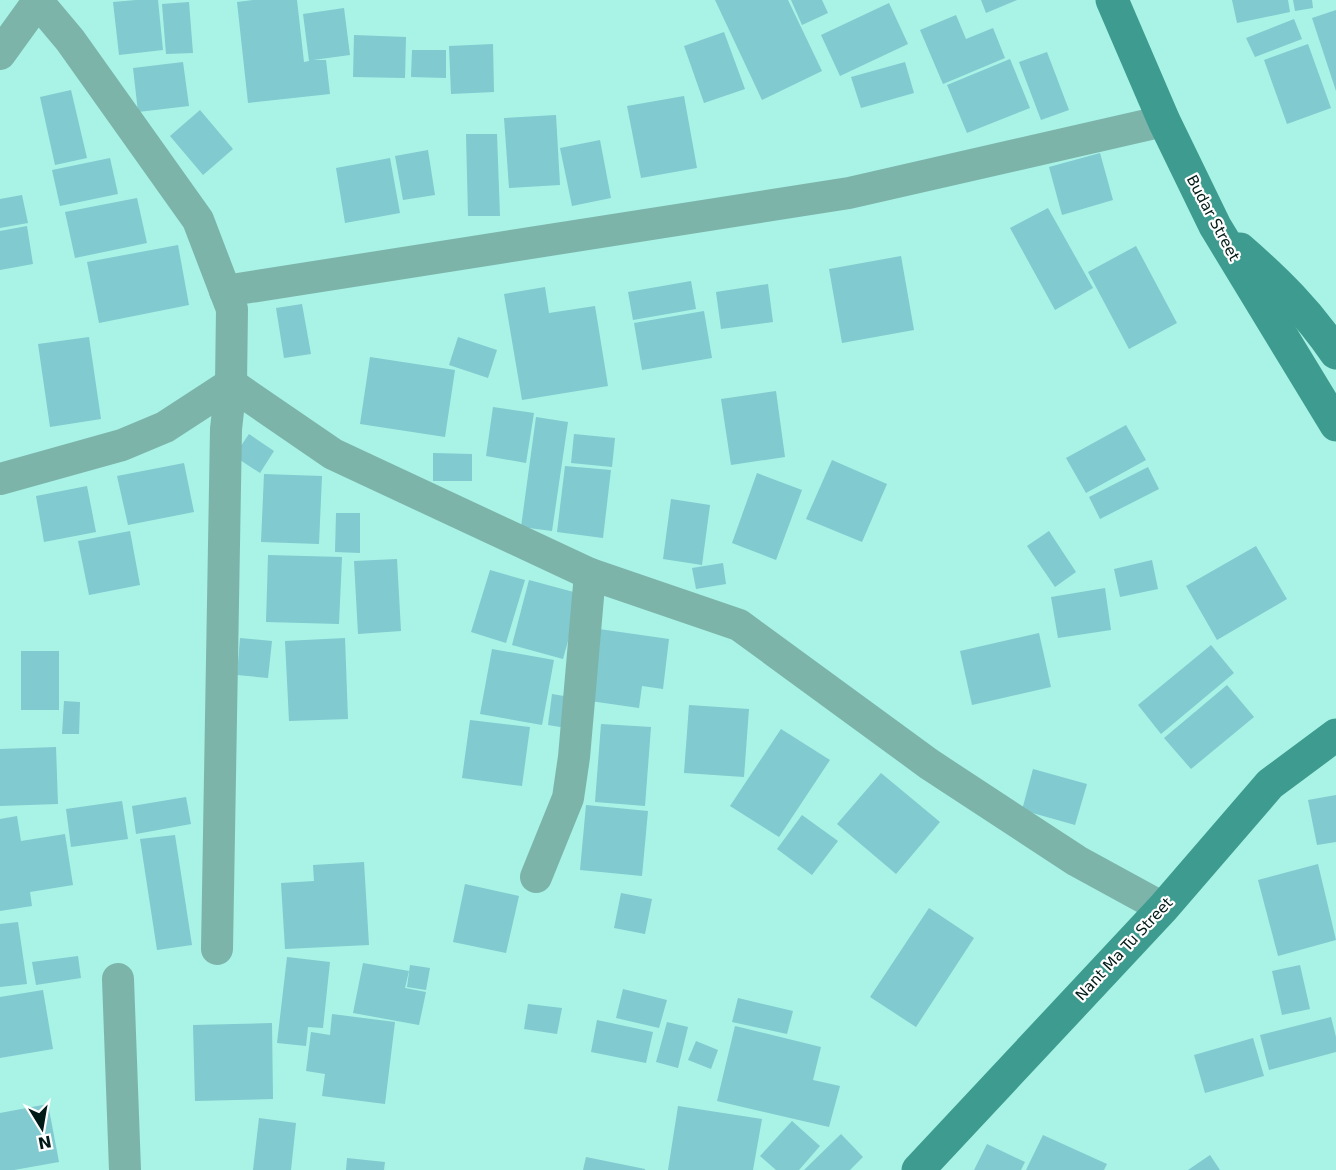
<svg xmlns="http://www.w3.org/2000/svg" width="1336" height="1170" viewBox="0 0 1336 1170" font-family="'DejaVu Sans',sans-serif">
	<rect width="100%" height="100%" fill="#a9f2e6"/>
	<g fill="#80cad0">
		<path d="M136 0H158L163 50 119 55 113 2Z"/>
		<path d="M253 0H297L304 62 309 61 303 14 344 8 350 55 313 60H326L330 94 248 103 237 2Z"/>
		<path d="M715 0H788L822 71 762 100Z"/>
		<path d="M791 0H822L828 13 802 25Z"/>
		<path d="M981 0H1017L986 13Z"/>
		<path d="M1232 0H1288L1290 12 1237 23Z"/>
		<path d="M1293 0H1312L1313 8 1295 11Z"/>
		<path d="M189 2 193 53 166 54 162 4Z"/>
		<path d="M889 3 908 44 840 76 821 35Z"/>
		<path d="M1336 10V91L1312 18Z"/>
		<path d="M956 15 966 39 993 28 1005 58 943 84 920 30Z"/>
		<path d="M1294 19 1302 39 1255 57 1246 38Z"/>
		<path d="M724 32 745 89 704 103 684 46Z"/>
		<path d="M354 35 406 37 405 78 353 77Z"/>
		<path d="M493 44 494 92 451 94 449 46Z"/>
		<path d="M1308 44 1331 108 1287 124 1264 60Z"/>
		<path d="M412 50H446V78L411 77Z"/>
		<path d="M1047 52 1069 110 1041 120 1019 62Z"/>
		<path d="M1010 59 1030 108 967 133 947 85Z"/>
		<path d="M183 62 189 106 138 112 133 68Z"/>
		<path d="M905 62 914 93 861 108 851 77Z"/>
		<path d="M71 90 87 158 55 165 40 97Z"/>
		<path d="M684 96 697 168 641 178 627 106Z"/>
		<path d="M200 110 233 149 203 175 170 136Z"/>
		<path d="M556 115 560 185 509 188 504 118Z"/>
		<path d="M466 134H497L500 216H468Z"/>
		<path d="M600 140 611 198 572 206 560 148Z"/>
		<path d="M428 150 435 195 403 200 395 156Z"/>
		<path d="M1100 153 1113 200 1062 215 1049 167Z"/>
		<path d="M110 158 118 194 60 206 52 170Z"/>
		<path d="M390 158 400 213 345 223 336 168Z"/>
		<path d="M22 195 28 223 0 228V199Z"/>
		<path d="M137 198 147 243 75 258 65 212Z"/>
		<path d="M1048 208 1093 288 1055 310 1010 228Z"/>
		<path d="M27 226 33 264 0 270V231Z"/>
		<path d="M178 245 189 305 99 323 87 262Z"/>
		<path d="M1136 246 1177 323 1129 349 1088 272Z"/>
		<path d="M901 256 914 330 842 343 829 269Z"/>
		<path d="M691 281 696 309 633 320 628 292Z"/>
		<path d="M768 284 773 322 721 329 716 292Z"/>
		<path d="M545 287 549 313 595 306 608 386 522 400 504 294Z"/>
		<path d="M302 304 311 354 284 358 276 308Z"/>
		<path d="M704 311 712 358 642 370 634 323Z"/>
		<path d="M89 337 101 419 50 427 38 344Z"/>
		<path d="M458 337 497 350 488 378 449 365Z"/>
		<path d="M370 357 455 370 445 437 360 424Z"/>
		<path d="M776 391 785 457 731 465 721 399Z"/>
		<path d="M493 407 534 413 526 463 486 456Z"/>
		<path d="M536 417 568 422 552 531 521 527Z"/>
		<path d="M1126 425 1146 460 1086 493 1066 458Z"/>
		<path d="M249 434 274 451 260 473 234 456Z"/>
		<path d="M574 434 615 438 612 467 571 463Z"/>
		<path d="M433 453 472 454V481H433Z"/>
		<path d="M832 460 887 484 862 542 806 519Z"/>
		<path d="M184 463 194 512 128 525 117 476Z"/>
		<path d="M565 466 611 470 603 538 557 532Z"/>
		<path d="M1148 467 1159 489 1100 519 1089 497Z"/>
		<path d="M757 473 802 490 776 560 732 543Z"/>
		<path d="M264 474 322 476 319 544 261 542Z"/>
		<path d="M87 486 96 532 44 542 36 496Z"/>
		<path d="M671 499 710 505 702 565 663 559Z"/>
		<path d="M336 513H360V553L335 552Z"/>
		<path d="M130 531 140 585 89 595 78 541Z"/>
		<path d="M1049 531 1076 572 1055 587 1027 546Z"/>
		<path d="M1256 546 1287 599 1217 640 1186 586Z"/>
		<path d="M268 555 342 557 339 624 266 622Z"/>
		<path d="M397 559 401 631 358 634 354 561Z"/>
		<path d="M1152 560 1158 589 1120 597 1114 569Z"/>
		<path d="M723 563 726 584 696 589 692 568Z"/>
		<path d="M490 570 525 580 506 643 471 632Z"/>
		<path d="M529 580 581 594 563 659 512 645Z"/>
		<path d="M1105 588 1111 630 1058 638 1051 597Z"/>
		<path d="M592 628 669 639 663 689 642 686 639 708 583 700Z"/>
		<path d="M1039 633 1051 687 972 705 960 651Z"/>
		<path d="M240 638 272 641 268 678 237 675Z"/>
		<path d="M345 638 348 719 289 721 285 641Z"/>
		<path d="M1211 645 1234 673 1161 734 1138 705Z"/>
		<path d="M492 649 554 660 542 725 480 714Z"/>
		<rect x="21" y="651" width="38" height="59"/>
		<path d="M1227 685 1254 717 1191 769 1164 738Z"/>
		<path d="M552 694 570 697 566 728 548 725Z"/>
		<path d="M64 701 80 702 79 734H62Z"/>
		<path d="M689 705 749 709 744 777 684 773Z"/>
		<path d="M470 720 530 727 522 786 462 778Z"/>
		<path d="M601 724 651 727 645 806 595 802Z"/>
		<path d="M781 729 830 760 779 837 730 806Z"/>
		<path d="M56 747 58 804 0 806V749Z"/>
		<path d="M1033 769 1087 784 1075 825 1022 810Z"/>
		<path d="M881 773 940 822 896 874 837 824Z"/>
		<path d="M1336 795V842L1317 845 1308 800Z"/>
		<path d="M186 797 191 824 136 834 132 806Z"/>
		<path d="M122 801 128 839 71 847 66 809Z"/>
		<path d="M586 805 648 811 642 876 580 870Z"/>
		<path d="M802 815 838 841 812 875 777 849Z"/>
		<path d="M17 816 21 841 65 834 73 885 30 892 32 906 0 911V819Z"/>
		<path d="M175 835 192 945 157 950 140 839Z"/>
		<path d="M364 862 369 945 285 949 281 883 314 881 313 865Z"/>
		<path d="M1318 864 1336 940 1278 956 1258 880Z"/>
		<path d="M465 884 519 896 506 953 453 942Z"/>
		<path d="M621 893 652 899 645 934 614 928Z"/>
		<path d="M929 908 974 938 916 1027 870 997Z"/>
		<path d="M18 922 27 984 0 987V924Z"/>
		<path d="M78 956 81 978 36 985 32 962Z"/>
		<path d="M287 957 330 962 323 1028 308 1027 306 1046 277 1043Z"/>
		<path d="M363 963 409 971 405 988 426 992 419 1025 353 1013Z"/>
		<path d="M410 965 430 968 426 990 407 987Z"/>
		<path d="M1300 965 1310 1009 1282 1015 1272 971Z"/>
		<path d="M623 989 667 1000 659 1028 616 1018Z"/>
		<path d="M43 990 53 1049 0 1058V997Z"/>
		<path d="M738 998 793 1011 787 1034 732 1022Z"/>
		<path d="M528 1004 562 1008 557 1034 524 1029Z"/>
		<path d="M332 1014 395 1022 385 1104 322 1096 325 1074 306 1071 311 1032 330 1035Z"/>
		<path d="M1331 1017 1336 1037V1052L1269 1070 1260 1035Z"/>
		<path d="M597 1020 653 1032 646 1063 591 1052Z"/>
		<path d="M667 1022 688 1027 678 1068 656 1062Z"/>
		<path d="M272 1023 273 1099 195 1101 193 1025Z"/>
		<path d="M735 1026 821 1047 813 1080 840 1086 829 1127 717 1101Z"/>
		<path d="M1253 1038 1264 1076 1205 1093 1194 1055Z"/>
		<path d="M696 1041 718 1050 711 1069 688 1060Z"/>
		<path d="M48 1104 59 1162 14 1170H0V1113Z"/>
		<path d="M678 1106 762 1119 753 1170H668Z"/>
		<path d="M259 1118 296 1123 291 1170H253Z"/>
		<path d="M792 1121 820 1146 799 1170H776L760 1156Z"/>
		<path d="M841 1134 863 1157 850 1170H804Z"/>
		<path d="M1043 1135 1107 1164 1104 1170H1026Z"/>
		<path d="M987 1144 1025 1162 1021 1170H974Z"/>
		<path d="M1210 1155 1220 1170H1188Z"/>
		<path d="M586 1157 645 1169V1170H583Z"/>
		<path d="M347 1158 385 1162 384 1170H346Z"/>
	</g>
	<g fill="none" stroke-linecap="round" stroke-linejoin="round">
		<g stroke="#7cb4aa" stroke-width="32">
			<path d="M38 2 70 40 198 220 232 309 231 384 226 429 217 949"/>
			<path d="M0 54 39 0"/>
			<path d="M225 291 849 193 1164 121"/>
			<path d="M0 479 122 445 165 427 231 384 333 454 590 574 739 625 929 764 1077 861 1163 908"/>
			<path d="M536 877 568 798 574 757 590 574"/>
			<path d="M118 979 125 1170"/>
		</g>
		<g stroke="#3d9c8f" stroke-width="33">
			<path d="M1112 0 1164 121 1215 226 1336 425"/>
			<path d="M1240 249C1278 282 1307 311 1336 353"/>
			<path d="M918 1170 1163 908 1270 784 1336 735"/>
		</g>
	</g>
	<g text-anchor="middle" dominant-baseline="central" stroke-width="4.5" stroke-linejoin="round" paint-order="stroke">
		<g font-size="15" fill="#001b17" stroke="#fff">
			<text transform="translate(1213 218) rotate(62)">Budar Street</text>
			<text transform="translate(1124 949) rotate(-47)">Nant Ma Tu Street</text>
		</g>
	</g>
	<g transform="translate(42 1128) rotate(169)" stroke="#ffffff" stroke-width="4.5" paint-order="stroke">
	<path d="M0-4.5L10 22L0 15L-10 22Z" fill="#001b17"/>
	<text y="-9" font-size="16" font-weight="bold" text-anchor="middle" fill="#001b17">N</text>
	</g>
</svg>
